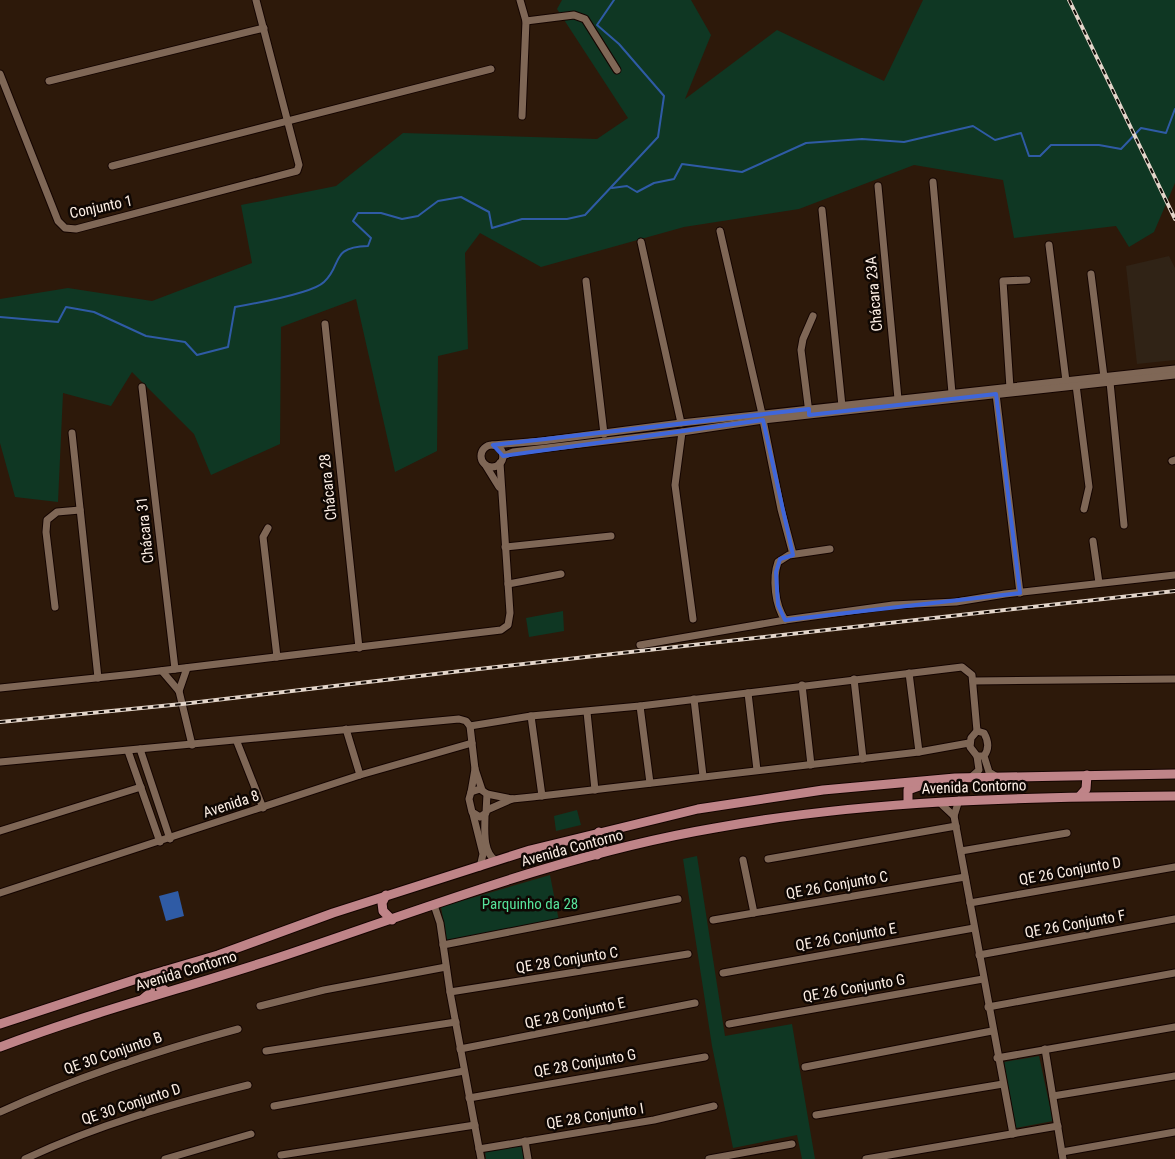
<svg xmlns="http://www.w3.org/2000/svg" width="1175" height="1159" viewBox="0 0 1175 1159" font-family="'Roboto Condensed',sans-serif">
	<rect width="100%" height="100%" fill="#2d190a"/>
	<path fill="#302316" d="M1169 256 1175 268V360L1137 364 1126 266Z"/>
	<g fill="#0f3723">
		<path d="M562 0H691L711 35 685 99 777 30 884 81 923 0H1175V183L1154 232 1129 247 1116 226 1014 238 1003 180 914 165 799 209 684 227 541 267 480 233 465 253 468 349 438 356 437 451 395 472 356 299 281 327 280 444 211 475 194 434 132 372 111 406 63 393 58 502 15 497 0 443V299L68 288 152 301 252 263 241 205 336 186 403 133 597 139 628 118 557 9Z"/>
		<path d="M563 611 564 631 529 637 526 618Z"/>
		<path d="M577 810 581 825 556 831 554 816Z"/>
		<path d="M697 856 725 1036 792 1024 815 1159H802L797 1135 733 1148 712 1046 683 859Z"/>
		<path d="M550 875 559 921 447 942 441 907Z"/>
		<path d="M1039 1056 1053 1121 1016 1128 1004 1062Z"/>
		<path d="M522 1146 525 1159H486L485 1151Z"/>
	</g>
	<path fill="#2f5ba5" d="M178 891 184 916 166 921 159 896Z"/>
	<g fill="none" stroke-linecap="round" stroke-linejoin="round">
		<g stroke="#2f5ba5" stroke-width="2">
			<path d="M612 188 627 186 637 192 654 183 674 179 682 164 742 172 806 143 862 139 904 142 973 126 995 140 1021 133 1029 156H1040L1051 145H1099L1121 149 1141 128 1166 133 1175 109"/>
			<path d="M0 317 58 322 66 307 94 312 146 336 185 342 197 355 228 347 235 307C252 304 313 293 324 282 343 265 329 247 368 246L371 238 353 221 358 213H381L402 219 418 216 438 201 461 197 489 212 492 228 522 219H567L585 215 658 137 664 96 619 44 597 25 614 0"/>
		</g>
		<defs>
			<g id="minor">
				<path d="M520 0 526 21 522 116"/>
				<path d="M526 21 574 15 585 19 617 70"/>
				<path d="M0 74 58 221 65 228 76 229 293 172 297 171 299 165 256 0"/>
				<path d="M49 81 264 28"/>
				<path d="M112 166 491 69"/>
				<path d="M933 182 952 393"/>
				<path d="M878 186 898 399"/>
				<path d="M822 210 842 406"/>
				<path d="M720 231 762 414"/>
				<path d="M641 242 681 423"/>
				<path d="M1049 245 1066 381"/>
				<path d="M1091 274 1104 377"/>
				<path d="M586 281 604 434"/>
				<path d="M325 324 359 648"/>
				<path d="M1110 382 1124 525"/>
				<path d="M1076 385 1089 487 1084 509"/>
				<path d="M142 387 175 669"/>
				<path d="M1010 388 1003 281 1027 280"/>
				<path d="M996 394 1020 593"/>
				<path d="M809 413 801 350 803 339 813 316"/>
				<path d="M763 420 781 509 793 554"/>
				<path d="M682 432 675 485 693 619"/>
				<path d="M72 433 98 678"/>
				<circle cx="492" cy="456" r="11"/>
				<path d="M493 445 542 441 681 423 1175 369"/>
				<path d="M503 456 513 452 682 432 763 420 1175 375"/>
				<path d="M1172 461 1175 460"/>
				<path d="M486 466 499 487"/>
				<path d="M268 528 263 537 277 657"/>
				<path d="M1093 541 1099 583"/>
				<path d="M505 547 611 536"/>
				<path d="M508 584 561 574"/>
				<path d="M55 607 46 532 47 520 57 512 80 510"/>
				<path d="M785 620C775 605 772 579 778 562L789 555 830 549"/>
				<path d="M640 645 785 620 893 605 956 602 1005 594 1175 575"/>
				<path d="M162 671 179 691 192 745"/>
				<path d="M909 673 919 752"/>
				<path d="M854 679 863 759"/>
				<path d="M973 681 1175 679"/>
				<path d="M802 685 811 765"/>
				<path d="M0 688 134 674 501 630 508 625 510 613 500 463"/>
				<path d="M179 691 187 668"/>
				<path d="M748 693 757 770"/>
				<path d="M694 699 703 776"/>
				<path d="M640 706 650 783"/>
				<path d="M587 712 595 790"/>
				<path d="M531 716 542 796"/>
				<path d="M470 726 531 716 640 706 962 667 972 675 977 731"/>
				<path d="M346 729 360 775"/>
				<path d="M237 742 263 808"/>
				<path d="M140 749 170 839"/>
				<path d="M128 751 160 842"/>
				<path d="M984 756H977L970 747 971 738 977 731 984 733C988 740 990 748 984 756L989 772 997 777"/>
				<path d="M0 762 459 719 466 721 470 726 475 769 482 790"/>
				<path d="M970 778 979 770 977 756"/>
				<path d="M480 789 487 794 486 813 480 817 472 812 469 799 471 792Z"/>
				<path d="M471 792 475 769"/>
				<path d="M487 794 512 799 532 797 919 752 969 743"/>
				<path d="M959 800 954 816 1013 1134"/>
				<path d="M939 802 954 816"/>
				<path d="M487 810 512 799"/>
				<path d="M473 814 483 854 480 867"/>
				<path d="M485 815C485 829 482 852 496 861"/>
				<path d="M0 831 141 787"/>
				<path d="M961 851 1067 833"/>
				<path d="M768 859 956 826"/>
				<path d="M743 860 754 913"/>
				<path d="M0 893 360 775 472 743"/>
				<path d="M970 903 1175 867"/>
				<path d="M434 905 440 923 450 992 481 1159"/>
				<path d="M713 920 965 877"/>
				<path d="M443 945 678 899"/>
				<path d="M979 955 1175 919"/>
				<path d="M723 973 974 928"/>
				<path d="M450 992 688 954"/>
				<path d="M260 1006 324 990 446 967"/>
				<path d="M988 1007 1175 973"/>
				<path d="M729 1024 983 979"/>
				<path d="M460 1049 695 1003"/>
				<path d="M1045 1049 1063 1159"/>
				<path d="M266 1051 456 1022"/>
				<path d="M997 1058 1175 1027"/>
				<path d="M805 1067 992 1031"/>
				<path d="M1053 1096 1175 1076"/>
				<path d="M469 1098 705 1057"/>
				<path d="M274 1106 464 1071"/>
				<path d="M0 1112C77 1077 156 1051 238 1029"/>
				<path d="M816 1115 1003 1084"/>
				<path d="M525 1141 528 1159"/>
				<path d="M479 1149 654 1120 714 1106"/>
				<path d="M1062 1152 1175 1132"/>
				<path d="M281 1155 475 1125"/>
				<path d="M25 1159C97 1125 171 1104 248 1085"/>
				<path d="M165 1159 251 1134"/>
				<path d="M709 1159 792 1144"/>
				<path d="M866 1159 1058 1126"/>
			</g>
			<g id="major">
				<path d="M1080 796 1086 789 1087 775"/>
				<path d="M908 803V790L922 785"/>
				<path d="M597 855 603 850 599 832"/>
				<path d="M386 895 382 903 383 911 392 920"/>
				<path d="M164 971 158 981 160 987 166 991"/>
				<path d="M140 978 147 979 151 986 150 993 144 998"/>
				<path d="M0 1024 140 978 218 955 333 913 530 850 698 809 823 790 955 778 1175 774"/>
				<path d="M0 1047C95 1011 193 986 289 954 429 907 568 853 715 828 867 800 1021 797 1175 796"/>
			</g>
		</defs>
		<use href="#minor" stroke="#140400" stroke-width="9"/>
		<use href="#major" stroke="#140400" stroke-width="11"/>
		<use href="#minor" stroke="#7f6756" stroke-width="7"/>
		<use href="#major" stroke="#bf8488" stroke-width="9"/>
		<defs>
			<g id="rail">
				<path d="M1069 0 1175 219"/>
				<path d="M0 722 182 704 461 671 1175 591"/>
			</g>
		</defs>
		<use href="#rail" stroke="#e3d5ca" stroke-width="4"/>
		<use href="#rail" stroke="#0f0703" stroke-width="2" stroke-dasharray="5.5" stroke-linecap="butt"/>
	</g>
	<path fill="none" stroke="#3f66da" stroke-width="4" stroke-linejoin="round" d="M996 394 1020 593 785 620 778 605 776 572 780 559 793 555 763 420 503 456 493 445 809 409V415Z"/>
	<g text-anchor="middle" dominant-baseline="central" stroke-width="5" stroke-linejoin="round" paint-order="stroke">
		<g font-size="15" fill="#fdefe5" stroke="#0f0703">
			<text transform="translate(101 207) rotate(-12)">Conjunto 1</text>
			<text transform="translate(874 294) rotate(-95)">Chácara 23A</text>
			<text transform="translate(328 487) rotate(-96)">Chácara 28</text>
			<text transform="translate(145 530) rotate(-96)">Chácara 31</text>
			<text transform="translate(974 787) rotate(-2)">Avenida Contorno</text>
			<text transform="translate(231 804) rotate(-18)">Avenida 8</text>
			<text transform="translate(572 848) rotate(-15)">Avenida Contorno</text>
			<text transform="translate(1070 871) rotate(-10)">QE 26 Conjunto D</text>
			<text transform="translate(837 885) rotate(-10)">QE 26 Conjunto C</text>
			<text transform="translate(1075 924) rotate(-10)">QE 26 Conjunto F</text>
			<text transform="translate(846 937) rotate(-10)">QE 26 Conjunto E</text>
			<text transform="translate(567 960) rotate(-9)">QE 28 Conjunto C</text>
			<text transform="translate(186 971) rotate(-17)">Avenida Contorno</text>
			<text transform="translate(854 988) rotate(-10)">QE 26 Conjunto G</text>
			<text transform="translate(575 1013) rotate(-12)">QE 28 Conjunto E</text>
			<text transform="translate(113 1053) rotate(-19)">QE 30 Conjunto B</text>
			<text transform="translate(585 1063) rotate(-10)">QE 28 Conjunto G</text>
			<text transform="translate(131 1104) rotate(-18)">QE 30 Conjunto D</text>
			<text transform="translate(595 1116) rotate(-9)">QE 28 Conjunto I</text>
		</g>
		<g font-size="15" fill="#56e29a" stroke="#0f0703">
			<text x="530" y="904">Parquinho da 28</text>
		</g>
	</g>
</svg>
